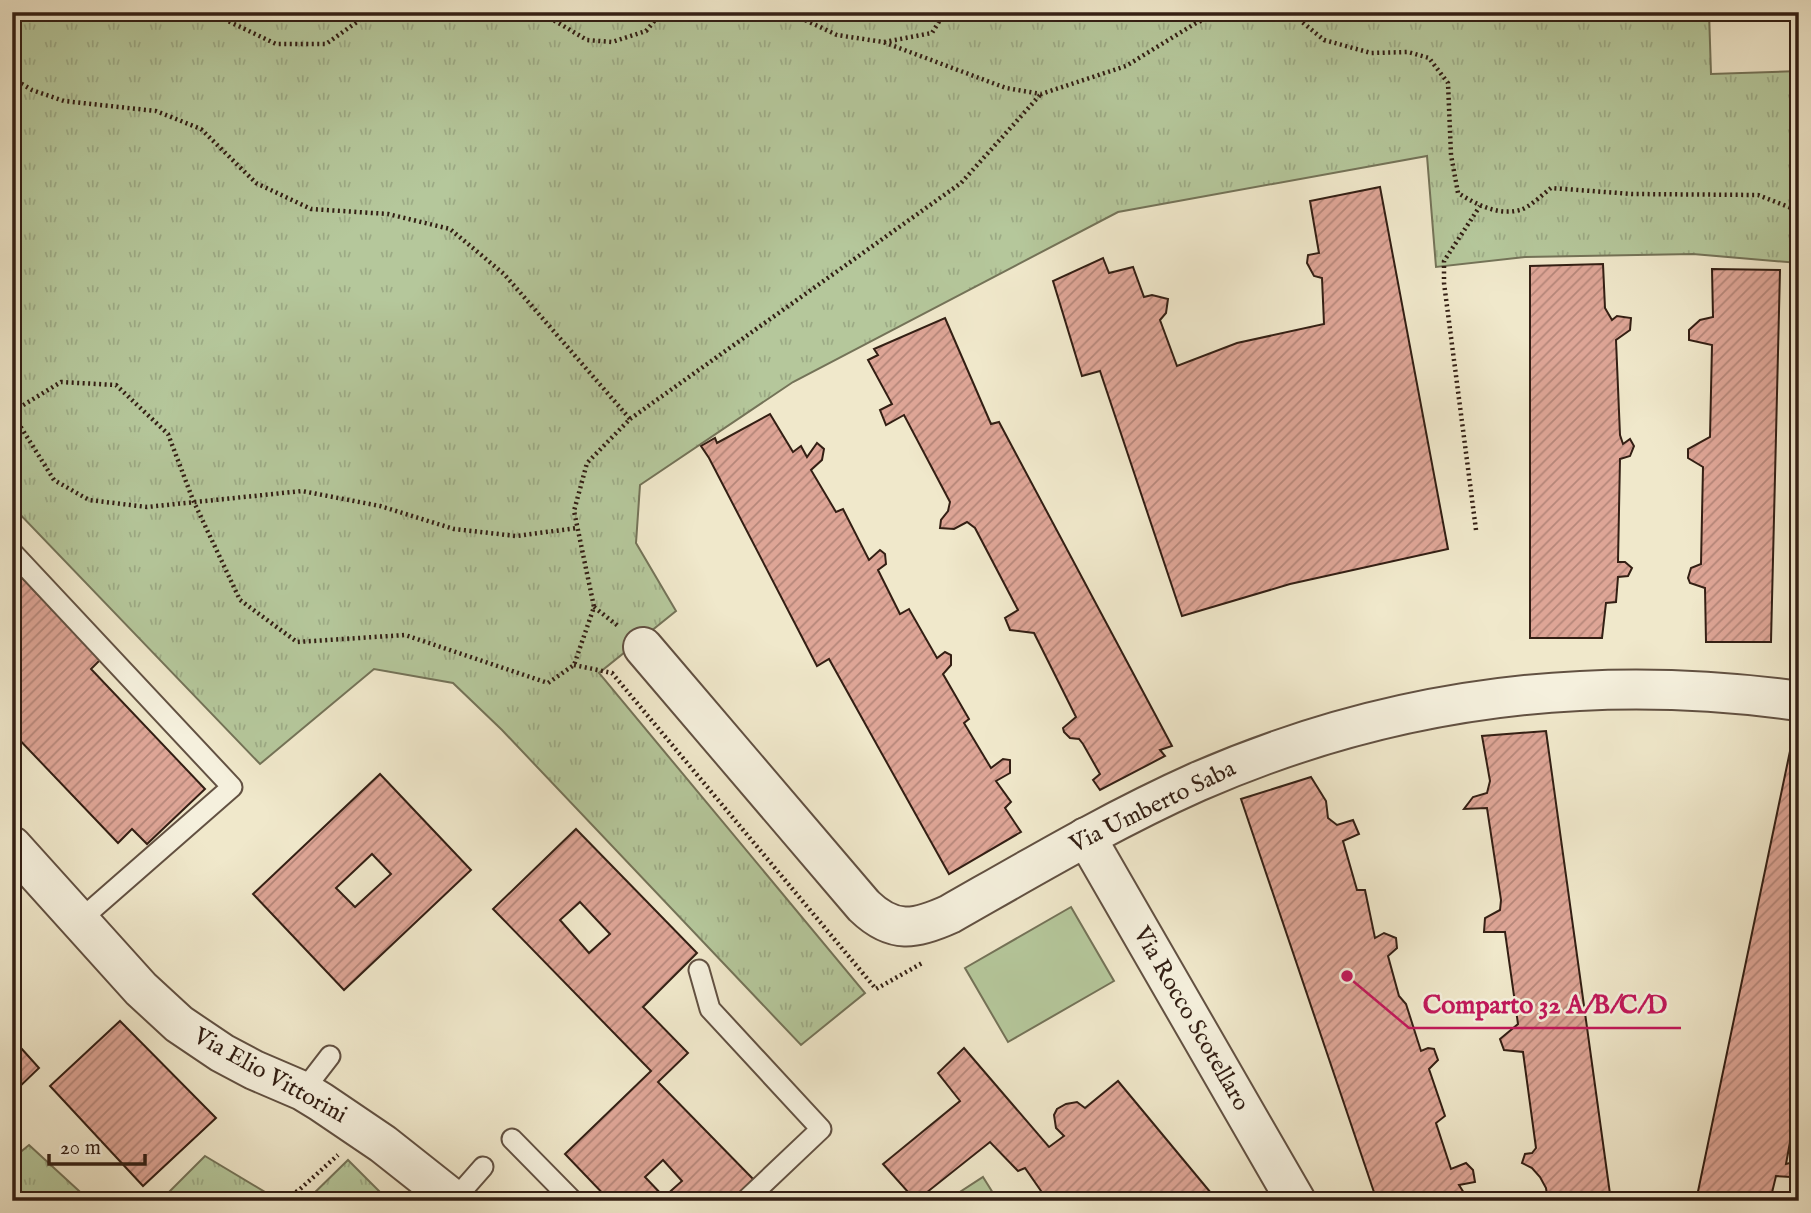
<svg xmlns="http://www.w3.org/2000/svg" width="1811" height="1213" viewBox="0 0 1811 1213" font-family="'IM FELL English',serif">
	<defs>
		<pattern id="grass-tufts" width="24" height="20" patternUnits="userSpaceOnUse" patternTransform="scale(1.75)"><rect width="24" height="20" fill="#b5c79b"/><path d="M3 7l-1-3M5 7V3M7 7l1-3M15 17l-1-3M17 17v-4M19 17l1-3" fill="none" stroke="#9caa85"/></pattern>
		<pattern id="building-hatch" width="6" height="6" patternUnits="userSpaceOnUse" patternTransform="scale(1.75)"><rect width="6" height="6" fill="#dea596"/><path d="M-1 1l2-2M0 6l6-6M5 7l2-2" fill="none" stroke="#b58679"/></pattern>
	</defs>
	<rect width="100%" height="100%" fill="#f0e8cb"/>
	<filter id="stains"><feTurbulence type="fractalNoise" baseFrequency=".00286" numOctaves="4"/><feColorMatrix values="0 0 0 0 .2 0 0 0 0 .09 0 0 0 0 .02 0 0 0 .5 -.17"/></filter>
	<radialGradient id="worn" r=".72"><stop offset=".6" stop-color="#630" stop-opacity="0"/><stop offset="1" stop-color="#630" stop-opacity=".3"/></radialGradient>
	<g fill="url(#grass-tufts)" stroke="#747358" stroke-width="2">
		<path d="M12 12H1709L1711 74 1799 71V263L1693 254 1525 257 1436 267 1427 156 1118 212 793 382 640 485 636 543 676 611 599 673 865 993 801 1045 502 730 453 683 374 669 260 764 12 506Z"/>
		<path d="M29 1145 90 1201H12V1159Z"/>
		<path d="M205 1156 280 1201H160Z"/>
		<path d="M348 1160 389 1201H306Z"/>
	</g>
	<g fill="#b5c79b" stroke="#747358" stroke-width="2">
		<path d="M1071 907 1114 981 1008 1042 965 968Z"/>
		<path d="M983 1177 998 1201H946Z"/>
	</g>
	<g fill="url(#building-hatch)" stroke="#331f14" stroke-width="2" fill-rule="evenodd">
		<path d="M1380 187 1448 549 1290 584 1182 616 1100 371 1082 376 1053 281 1103 258 1109 273 1133 267 1144 297 1152 295 1168 299 1166 313 1160 320 1177 366 1237 343 1324 324 1322 278 1314 276 1307 263 1308 255 1319 253 1310 201Z"/>
		<path d="M1603 264 1605 308 1612 320 1617 316 1631 318 1630 330 1616 340 1620 435 1623 444 1630 439 1634 446 1630 456 1620 459 1618 562H1625L1632 568 1628 576 1618 577 1616 602 1606 603 1602 638H1530V266Z"/>
		<path d="M1712 269 1780 270 1771 642H1706L1705 588 1690 583 1688 578 1691 568 1701 564 1703 467 1688 458V449L1710 437 1712 345 1689 340V330L1700 320 1713 317Z"/>
		<path d="M945 318 991 424 999 422 1172 746 1160 750 1165 756 1100 790 1093 780 1100 774 1083 744 1079 739 1070 738 1064 732 1063 728 1076 717 1034 633 1010 630 1005 618 1018 610 975 528 967 522 954 529 940 528 941 520 948 511 950 502 904 415 886 425 880 410 892 404 868 360 878 355 874 349Z"/>
		<path d="M770 414 793 452 801 446 807 457 817 443 824 449 822 460 811 470 836 512 843 509 869 560 880 550 885 554 886 564 878 570 900 614 909 609 937 658 945 652 951 655V665L943 674 969 719 964 723 991 768 1003 759 1010 760V773L996 781 1011 802 1005 808 1021 832 949 874 829 659 817 666 709 458 701 446 715 438 717 443Z"/>
		<path d="M12 567 100 660 91 669 205 789 147 844 132 829 118 843 12 732Z"/>
		<path d="M1546 731 1611 1201H1548L1546 1188 1540 1177 1532 1168 1522 1163 1525 1154 1532 1153 1536 1148 1523 1052 1504 1050 1500 1039 1518 1024 1505 932H1484L1485 918 1500 910 1501 900 1487 808 1464 809 1473 797 1487 793 1490 781 1482 736Z"/>
		<path d="M1794 732 1799 734V1110L1796 1109 1786 1164 1794 1162 1799 1164V1173L1791 1177 1776 1176 1770 1201H1696Z"/>
		<path d="M380 774 471 870 344 990 253 894ZM372 854 391 874 355 907 336 888Z"/>
		<path d="M1311 777 1326 801 1328 818 1337 825 1353 820 1359 834 1343 841 1357 890H1365L1375 938 1384 933 1396 938 1397 948 1388 956 1399 996 1406 1004 1421 1051 1428 1048 1434 1049 1438 1060 1429 1069 1445 1116 1436 1123 1451 1169 1466 1163 1473 1170 1475 1182 1459 1185 1469 1201H1377L1241 799Z"/>
		<path d="M576 829 697 953 643 1007 688 1053 658 1082 757 1183 738 1201H610L565 1154 651 1071 493 909ZM580 902 610 934 589 953 560 920ZM663 1160 682 1181 664 1197 645 1177Z"/>
		<path d="M120 1021 216 1118 143 1186 50 1086Z"/>
		<path d="M12 1038 39 1068 12 1094Z"/>
		<path d="M964 1048 1049 1147 1064 1136 1056 1128 1054 1115 1057 1109 1066 1104 1077 1102 1085 1108 1118 1081 1211 1193 1202 1198 1203 1201H1048L1025 1168 1018 1171 990 1142 916 1201 883 1164 960 1101 938 1073Z"/>
	</g>
	<g fill="none" stroke-linecap="round" stroke-linejoin="round">
		<defs>
			<g id="lane">
				<path d="M12 552 232 787 80 920"/>
				<path d="M699 970 710 1009 821 1129 745 1201"/>
				<path d="M303 1091 330 1056"/>
				<path d="M512 1139 573 1201"/>
				<path d="M454 1200 483 1167"/>
			</g>
			<g id="street">
				<path d="M643 647 864 906C893 934 915 930 950 914 1031 868 1112 820 1197 782 1389 698 1592 672 1799 701"/>
				<path d="M1086 837 1296 1201"/>
				<path d="M12 846 141 989 179 1024 222 1053 254 1070 303 1091 321 1102 383 1144 455 1201"/>
			</g>
		</defs>
		<use href="#lane" stroke="#625142" stroke-width="23"/>
		<use href="#street" stroke="#625142" stroke-width="42"/>
		<g stroke="#331f14" stroke-width="4.5" stroke-dasharray="2 3.5" stroke-linecap="butt">
			<path d="M209 12 276 44H326L371 12"/>
			<path d="M540 12 587 40 612 42 646 31 662 12"/>
			<path d="M798 12 805 20 837 35 883 42 1006 88 1041 94 1126 66 1196 23 1222 12"/>
			<path d="M1290 12 1324 40 1371 53 1408 52 1429 58 1448 83 1451 155 1458 193C1476 204 1497 216 1520 210 1530 207 1542 195 1551 188L1632 194 1758 195 1799 211"/>
			<path d="M884 42 932 33 945 12"/>
			<path d="M12 78 32 90 64 101 156 111 201 129 256 183 311 209 388 214 450 229 504 274 630 419 587 463 574 511 594 607 574 665 548 683 405 635 297 642 240 600 193 500 168 434 116 385 61 382 12 412"/>
			<path d="M12 413 54 480 89 500 147 507 302 491 380 506 454 529 516 536 577 528"/>
			<path d="M630 419 961 183 1041 94"/>
			<path d="M1476 530 1444 283V261L1480 206"/>
			<path d="M594 607 618 626"/>
			<path d="M574 665 612 673 876 989 924 962"/>
			<path d="M282 1201 299 1190 338 1155"/>
		</g>
		<use href="#lane" stroke="#f5f0dd" stroke-width="19"/>
		<use href="#street" stroke="#f5f0dd" stroke-width="38"/>
	</g>
	<g text-anchor="middle" dominant-baseline="central" stroke-width="5" stroke-linejoin="round" paint-order="stroke">
		<g font-size="24" fill="#331f14" stroke="#f5f0dd">
			<text transform="translate(1153 807) rotate(-26)">Via Umberto Saba</text>
			<text transform="translate(1191 1019) rotate(60)">Via Rocco Scotellaro</text>
			<text transform="translate(270 1076) rotate(29)">Via Elio Vittorini</text>
		</g>
	</g>
	<path fill="none" stroke="#c2185b" stroke-width="2.5" d="M1347 976L1409 1028H1681"/>
	<circle fill="#c2185b" stroke="#f5f0dd" stroke-width="2.5" cx="1347" cy="976" r="7"/>
	<g font-size="26" text-anchor="middle" font-weight="bold" fill="#c2185b" stroke="#f5f0dd" stroke-width="5" stroke-linejoin="round" paint-order="stroke">
		<text x="1545" y="1013">Comparto 32 A/B/C/D</text>
	</g>
	<rect width="1811" height="1213" fill="none" stroke="#f0e8cb" stroke-width="42"/>
	<rect x="14" y="14" width="1783" height="1185" fill="none" stroke="#331f14" stroke-width="3.5"/>
	<rect x="21" y="21" width="1769" height="1171" fill="none" stroke="#331f14" stroke-width="2"/>
	<path d="M49 1154v10h96v-10" fill="none" stroke="#331f14" stroke-width="3.5"/>
	<text x="60" y="1154" font-size="21" fill="#331f14" stroke="#f5f0dd" stroke-width="5" paint-order="stroke">20 m</text>
	<rect width="100%" height="100%" filter="url(#stains)"/>
	<rect width="100%" height="100%" fill="url(#worn)"/>
</svg>
